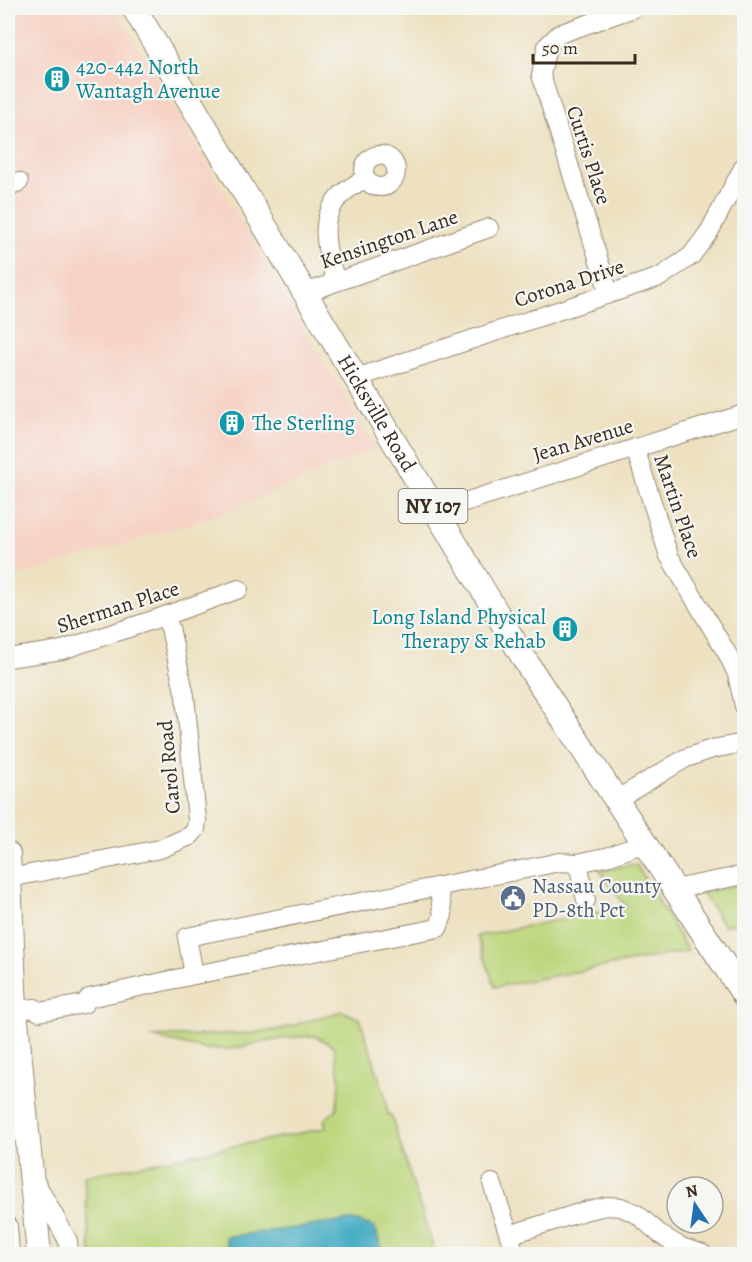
<svg xmlns="http://www.w3.org/2000/svg" width="752" height="1262" viewBox="0 0 752 1262" font-family="Alegreya,serif">
	<rect width="100%" height="100%" fill="#f6f6f2"/>
	<filter id="ink" filterUnits="userSpaceOnUse"><feTurbulence type="fractalNoise" baseFrequency=".0167" numOctaves="2"/><feDisplacementMap in="SourceGraphic" scale="12" xChannelSelector="R" yChannelSelector="G"/><feConvolveMatrix kernelMatrix="1 2 1 2 8 2 1 2 1" color-interpolation-filters="sRGB"/></filter>
	<filter id="wash" filterUnits="userSpaceOnUse"><feTurbulence type="fractalNoise" baseFrequency=".008" numOctaves="4" result="noise"/><feDisplacementMap in="SourceGraphic" scale="24" xChannelSelector="R" yChannelSelector="G"/><feGaussianBlur stdDeviation="1.35" result="paint"/><feColorMatrix in="noise" values="0 0 0 0 0 0 0 0 0 0 0 0 0 0 0 0 0 1.4 0 .05"/><feComposite in="paint" operator="in"/></filter>
	<g filter="url(#wash)">
		<rect width="100%" height="100%" fill="#ede1c1"/>
		<path fill="#f6d2c4" d="M8 8H115L375 448 228 512 8 579Z"/>
		<g fill="#bcd57a" stroke="#7c804c" stroke-width="1.5">
			<path d="M636 864 688 951 495 987 477 936 626 907 600 871Z"/>
			<path d="M744 884V922L724 926 702 892Z"/>
			<path d="M342 1011 360 1019 385 1096 388 1115H391L435 1254H91L84 1176 326 1128 324 1120 336 1110 340 1083 334 1046 315 1036 286 1038 230 1049H204L151 1037 252 1033 277 1030Z"/>
		</g>
		<path fill="#44acc3" stroke="#406b70" stroke-width="1.5" d="M354 1220 375 1227 383 1254H230L225 1237Z"/>
	</g>
	<g filter="url(#ink)">
		<g fill="none" stroke-linecap="round" stroke-linejoin="round">
			<defs>
				<g id="minor">
					<circle cx="380" cy="171" r="16"/>
					<path d="M8 186 19 182"/>
					<path d="M336 281C321 235 316 203 365 179"/>
					<path d="M305 293 489 228"/>
					<path d="M609 293 541 75 547 46 559 34 634 8"/>
					<path d="M356 378 660 277 691 256 709 232 744 166"/>
					<path d="M635 448 669 556 728 655 737 674 744 706"/>
					<path d="M436 511 744 414"/>
					<path d="M8 658 62 650 165 616 239 589"/>
					<path d="M616 800 686 758 712 749 744 743"/>
					<path d="M9 878 160 849 190 836 196 829 197 820 185 696 170 628 165 616"/>
					<path d="M438 886 443 915 438 928 194 975 187 937 545 865 559 862 578 863"/>
					<path d="M674 889 744 875"/>
					<path d="M586 900 578 863 610 856 644 843"/>
					<path d="M8 1011 35 1008 39 1012 84 1004 89 998 194 975"/>
					<path d="M35 1181 68 1241 69 1254"/>
					<path d="M492 1183 515 1254"/>
					<path d="M8 1226 10 1254"/>
					<path d="M509 1235 588 1210 607 1206 621 1207 637 1214 661 1235 681 1247 703 1254"/>
				</g>
				<g id="major">
					<path id="s1" d="M134 8 531 670 744 995"/>
					<path d="M8 854 15 1010 39 1254"/>
				</g>
			</defs>
			<use href="#minor" stroke="#948670" stroke-width="20"/>
			<use href="#major" stroke="#948670" stroke-width="26"/>
			<use href="#minor" stroke="#fff" stroke-width="18"/>
			<use href="#major" stroke="#fff" stroke-width="24"/>
		</g>
	</g>
	<defs>
		<symbol id="building-disc" viewBox="-11 -11 22 22"><circle r="9.5" fill="#0f9aa8" stroke="#f6f6f2"/><path d="M-4-6H4V6H1V3H-1V6H-4ZM-2.5-4.3h1.7v1.8h-1.7ZM.8-4.3h1.7v1.8H.8ZM-2.5-1h1.7V.8h-1.7ZM.8-1h1.7V.8H.8Z" fill="#fff"/></symbol>
		<symbol id="civic-disc" viewBox="-11 -11 22 22"><circle r="9.5" fill="#5c6f8a" stroke="#f6f6f2"/><path d="M-.6-6.5H3V-4.5H.6V-3L4-1V1h2V6H-6V1h2V-1L-.6-3ZM-1.2 2.5V6h2.4V2.5Z" fill="#fff"/></symbol>
	</defs>
	<g fill-rule="evenodd">
		<use href="#building-disc" x="42" y="64" width="30" height="30"/>
		<use href="#building-disc" x="217" y="408" width="30" height="30"/>
		<use href="#building-disc" x="550" y="614" width="30" height="30"/>
		<use href="#civic-disc" x="498" y="883" width="30" height="30"/>
	</g>
	<g text-anchor="middle" dominant-baseline="central" stroke-width="4.5" stroke-linejoin="round" paint-order="stroke">
		<rect fill="#f6f6f2" stroke="#73675e" stroke-width="1.5" x="398.5" y="489" width="69" height="34" rx="4.5"/>
		<g font-size="20" font-weight="bold" fill="#3b2a1e">
			<text x="433" y="506">NY 107</text>
		</g>
		<g font-size="21" fill="#0d838f" stroke="#f6f6f2" text-anchor="start">
			<text x="76" y="67">420-442 North<tspan x="76" dy="24">Wantagh Avenue</tspan></text>
			<text x="252" y="423">The Sterling</text>
			<text x="546" y="617" text-anchor="end">Long Island Physical<tspan x="546" dy="24">Therapy &amp; Rehab</tspan></text>
		</g>
		<g font-size="21" fill="#3b2a1e" stroke="#f6f6f2">
			<text transform="translate(589 155) rotate(72)">Curtis Place</text>
			<text transform="translate(389 239) rotate(-19)">Kensington Lane</text>
			<text transform="translate(569 283) rotate(-18)">Corona Drive</text>
			<text stroke="none"><textPath href="#s1" startOffset="472">Hicksville Road</textPath></text>
			<text transform="translate(583 440) rotate(-17)">Jean Avenue</text>
			<text transform="translate(678 506) rotate(71)">Martin Place</text>
			<text transform="translate(118 607) rotate(-18)">Sherman Place</text>
			<text transform="translate(169 767) rotate(-95)">Carol Road</text>
		</g>
		<g font-size="21" fill="#4e5e75" stroke="#f6f6f2" text-anchor="start">
			<text x="532" y="886">Nassau County<tspan x="532" dy="24">PD-8th Pct</tspan></text>
		</g>
	</g>
	<rect width="752" height="1262" fill="none" stroke="#f6f6f2" stroke-width="30"/>
	<g transform="translate(695 1205) rotate(347)"><circle r="28" fill="#f6f6f2" stroke="#aba49d" stroke-width="1.5"/>
	<path d="M0-4.5L10 22L0 15L-10 22Z" fill="#1f6fb2"/>
	<text y="-9" font-size="16" font-weight="bold" text-anchor="middle" fill="#3b2a1e">N</text>
	</g>
	<path d="M533 54v9h102v-9" fill="none" stroke="#3b2a1e" stroke-width="3"/>
	<text x="542" y="54" font-size="18" fill="#3b2a1e" stroke="#f6f6f2" stroke-width="4.5" paint-order="stroke">50 m</text>
</svg>
